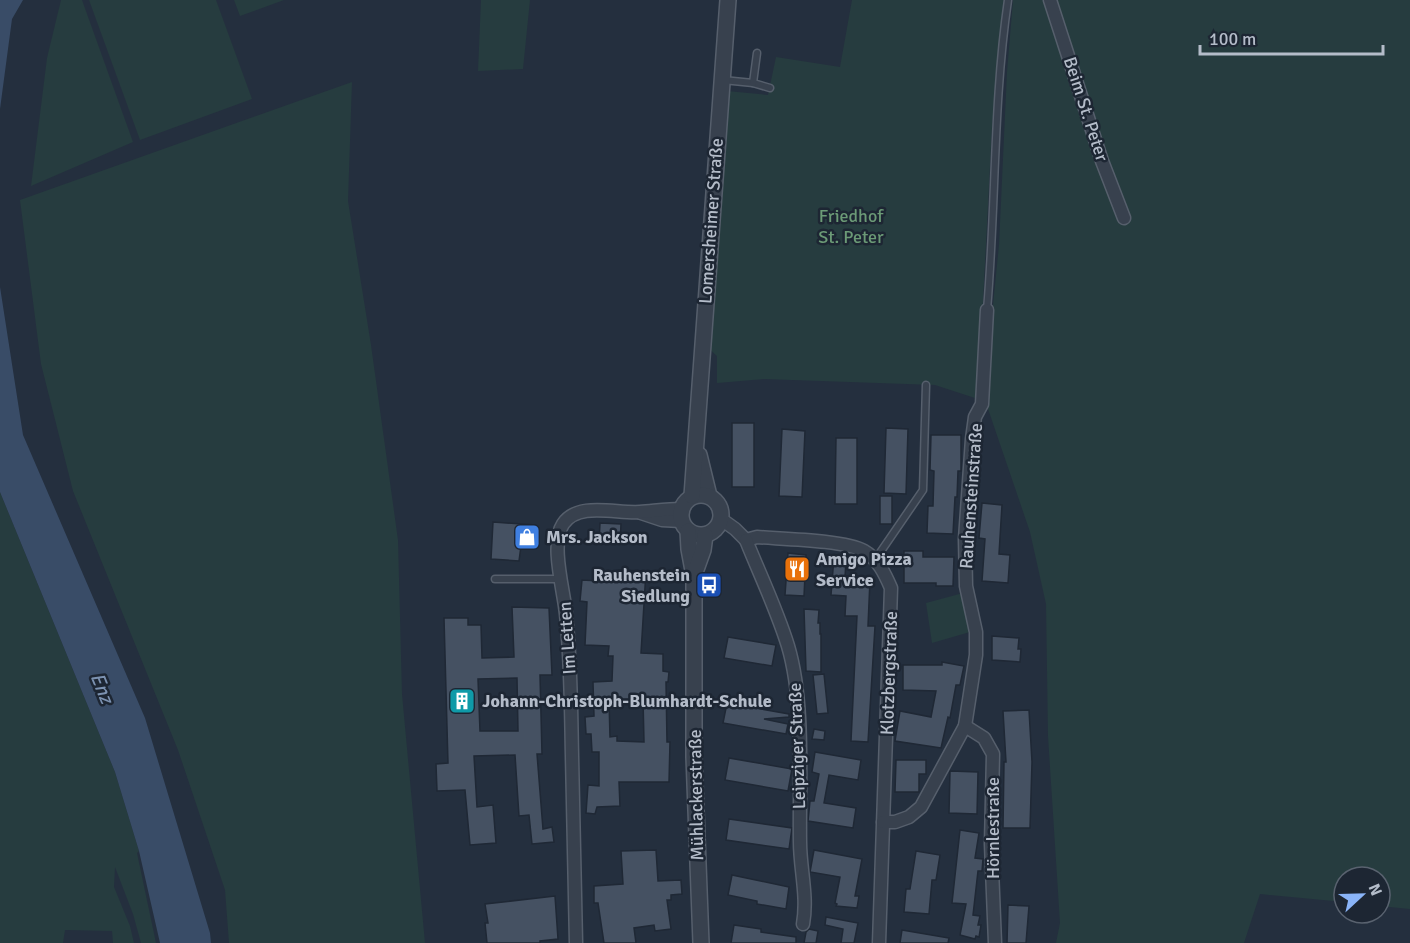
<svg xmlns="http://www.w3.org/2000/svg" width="1410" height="943" viewBox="0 0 1410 943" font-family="Signika,sans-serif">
	<rect width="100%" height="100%" fill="#242f3e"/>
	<g fill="#263c3f">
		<path d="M61 0H82L133 142 31 186 47 58Z"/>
		<path d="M89 0H216L252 99 140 140Z"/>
		<path d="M234 0H284L240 16Z"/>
		<path d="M481 0H530L523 69 478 71Z"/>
		<path d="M852 0H1005L992 127 978 399 935 385 764 379 717 383V356L707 347 727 91 768 95 776 57 840 67Z"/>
		<path d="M1013 0H1410V909L1380 906V877H1344V902L1260 894 1244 943H1056L1060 923 1048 736 1046 604 1030 532 987 406 991 374 990 335 999 245 1007 72Z"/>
		<path d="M352 82 348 201 371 345 398 540 402 694 425 943H229L225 890 178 750 73 491 41 364 20 200Z"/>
		<path d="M0 492 115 772 139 851 137 853 156 943H141L133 914 115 867 114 887 130 926 134 943H113L112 931 65 930 63 943H0Z"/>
		<path d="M963 593 970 632 932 643 926 603Z"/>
	</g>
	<g fill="#394c67">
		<path d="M0 0H23L12 19 0 109Z"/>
		<path d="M0 287 23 435 145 718 210 933 211 943H160L139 851 115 772 0 492Z"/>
	</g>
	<g fill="#455162" stroke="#1f2835" stroke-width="1.5" fill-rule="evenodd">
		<rect x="732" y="423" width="22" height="64"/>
		<path d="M886 428 908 429 906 494 884 493Z"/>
		<path d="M782 429 805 431 802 497 779 496Z"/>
		<path d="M931 435H961V471H958L957 497H955L953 534 927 533 928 506H933L934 471 930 470Z"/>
		<path d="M836 438H857V504H835Z"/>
		<rect x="880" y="496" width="12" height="28"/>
		<path d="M982 503 1002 505 999 554 1010 555 1008 583 982 581 985 539 979 538Z"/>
		<path d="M493 522 535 525 534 547 521 546 519 561 491 559Z"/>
		<path d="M600 523 621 524 620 544H599Z"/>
		<path d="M904 551H923V557H954L953 586H936V583H904Z"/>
		<path d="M788 553 806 555 804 596 785 595Z"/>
		<path d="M834 557 846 558 845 579 870 580 868 626H875L868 742 851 741 857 616H845L846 596 831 595Z"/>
		<path d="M617 570 646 571 641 653 663 654V671L669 672 668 682H666L667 742H670L669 782H619L620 806 597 807 595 814 586 813 588 785 599 786V752H592L591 734H586L585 717 594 716 593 682 612 681 613 656H608L609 646 585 645 587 602 580 601 582 580 617 582ZM643 699 644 742 617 741V736L610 737 609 700Z"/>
		<path d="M512 607 549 608 552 675H540L542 754H537L543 829 552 827 554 842 532 844 529 815 519 816 515 755 474 756 477 807 493 805 496 843 470 845 465 790 437 791 436 764 448 763 444 618H468V625H481L482 658 514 657ZM517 678 518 731H480L478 679Z"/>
		<path d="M804 609 819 610 818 623H820V634H821V672L806 671Z"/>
		<path d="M992 636 1019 638 1018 649H1021L1020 662 992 660Z"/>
		<path d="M728 637 776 645 772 666 724 658Z"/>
		<path d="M942 662 964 666 960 685H956L950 718 948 717 941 748 895 741 900 711 931 717 936 691 903 690V665H942Z"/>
		<path d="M824 674 828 713 817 714 813 675Z"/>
		<path d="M727 703 789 714V717L764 719 788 724 786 734 723 723Z"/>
		<path d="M1029 710 1032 762 1030 828H1003L1004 762H1006L1003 711Z"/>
		<path d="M814 729 825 731 824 740 812 739Z"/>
		<path d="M815 752 861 760 858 780 829 775 824 803 856 808 853 828 808 821 810 801H814L819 774 812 772Z"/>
		<path d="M729 758 792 769 788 791 725 780Z"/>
		<path d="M896 760H926V774H919V792H895Z"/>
		<path d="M950 771 978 772 977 814 949 813Z"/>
		<path d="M729 819 792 828 789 849 726 840Z"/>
		<path d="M960 830 979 833 975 858 983 859 982 871H978L973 915 980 916 978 925H981L979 937 976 936 975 939 960 935 966 904 952 903Z"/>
		<path d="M656 850 658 881 681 880 682 894 671 895V900H667L671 929 655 931 654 925 634 928 636 943H604L598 903H594V886L623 884 621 851Z"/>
		<path d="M814 850 862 859 855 896H859L857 908 836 906 837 904 835 903 840 877 810 872Z"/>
		<path d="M916 851 940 855 936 880H932L929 914 904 912 906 889H910Z"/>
		<path d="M732 875 789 887 786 909 757 904V901L728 895Z"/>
		<path d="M555 896 558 939 540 941V943H487L485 923H488L485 904Z"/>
		<path d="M1008 905 1029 906 1026 943H1007Z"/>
		<path d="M826 917 858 923 854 943H841L843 929 825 925Z"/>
		<path d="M734 925 761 929V932L796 937V943H731Z"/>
		<path d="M809 929 818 931 816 943H804L806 932Z"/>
		<path d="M902 930 949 938 948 943H900Z"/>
	</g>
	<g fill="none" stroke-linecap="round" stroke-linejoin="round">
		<defs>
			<g id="service">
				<path d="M723 80 753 83 770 88"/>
				<path d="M753 83 757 53"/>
				<path d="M987 310C996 207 993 102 1008 0"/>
				<path d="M875 560 923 490 926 385"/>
				<path d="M495 579H560"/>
			</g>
			<g id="minor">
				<path d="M1050 0 1102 161 1124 218"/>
				<path d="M641 513 662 520 681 521"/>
				<path d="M721 519 735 529 746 540 757 537C782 539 845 540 864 551 878 559 885 574 891 588L879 943"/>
				<path d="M746 540C760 575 777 610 788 646 805 703 799 782 800 842 800 869 808 896 803 924"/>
				<path d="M965 726 984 738 993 754 991 844 995 943"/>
				<path d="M883 822H895L909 817 921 807 965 726 976 655V632L966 586 965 539 972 439 975 417 982 404 987 310"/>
				<path d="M576 943C575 881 573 818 572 756 571 709 571 661 566 614 564 591 550 544 563 524 578 501 617 514 640 512 654 511 667 509 681 509"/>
			</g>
			<g id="tertiary">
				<path d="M699 455 709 496"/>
				<circle cx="701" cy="515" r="20"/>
				<path d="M692 496 728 0"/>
				<path d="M688 531 689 549 694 576V757L701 943"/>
				<path d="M694 575 703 550 705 535"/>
			</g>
		</defs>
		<use href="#service" stroke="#565f6c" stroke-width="9"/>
		<use href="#minor" stroke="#565f6c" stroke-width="15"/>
		<use href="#tertiary" stroke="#565f6c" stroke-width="18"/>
		<use href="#service" stroke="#38414e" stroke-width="6"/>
		<use href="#minor" stroke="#38414e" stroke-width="12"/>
		<use href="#tertiary" stroke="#38414e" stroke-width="15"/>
	</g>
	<defs>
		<symbol id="shop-square" viewBox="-11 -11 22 22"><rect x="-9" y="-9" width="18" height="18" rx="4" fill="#3f7fe0" stroke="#1d2633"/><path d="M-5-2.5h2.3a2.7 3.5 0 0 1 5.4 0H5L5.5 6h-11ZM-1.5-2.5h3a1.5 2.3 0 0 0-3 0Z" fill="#fff"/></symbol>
		<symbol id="restaurant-square" viewBox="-11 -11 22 22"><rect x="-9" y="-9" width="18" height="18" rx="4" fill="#e8710a" stroke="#1d2633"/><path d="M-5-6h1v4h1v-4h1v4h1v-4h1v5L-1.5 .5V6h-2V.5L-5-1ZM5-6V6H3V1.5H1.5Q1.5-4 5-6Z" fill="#fff"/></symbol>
		<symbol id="bus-square" viewBox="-11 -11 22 22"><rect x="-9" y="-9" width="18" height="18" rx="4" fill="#1a4fb4" stroke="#1d2633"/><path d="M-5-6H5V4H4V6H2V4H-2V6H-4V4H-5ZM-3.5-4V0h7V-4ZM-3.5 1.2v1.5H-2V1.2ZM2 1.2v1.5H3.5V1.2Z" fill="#fff"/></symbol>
		<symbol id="building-square" viewBox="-11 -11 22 22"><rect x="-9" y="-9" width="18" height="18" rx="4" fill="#0f9aa8" stroke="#1d2633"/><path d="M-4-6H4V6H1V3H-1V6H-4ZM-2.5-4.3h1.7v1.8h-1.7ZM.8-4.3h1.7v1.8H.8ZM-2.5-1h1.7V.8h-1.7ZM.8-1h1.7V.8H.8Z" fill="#fff"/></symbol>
	</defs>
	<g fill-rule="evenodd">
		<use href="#shop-square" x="512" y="522" width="30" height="30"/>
		<use href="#restaurant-square" x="782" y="554" width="30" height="30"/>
		<use href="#bus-square" x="694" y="570" width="30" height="30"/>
		<use href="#building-square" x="447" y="686" width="30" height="30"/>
	</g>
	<g text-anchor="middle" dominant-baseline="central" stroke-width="5" stroke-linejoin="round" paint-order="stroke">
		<g font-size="18" fill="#b4bcc9" stroke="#1d2633">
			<text transform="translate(1086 109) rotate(72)">Beim St. Peter</text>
			<text transform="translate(711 221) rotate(-86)">Lomersheimer Straße</text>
			<text transform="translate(971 496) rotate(-86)">Rauhensteinstraße</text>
			<text transform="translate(567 638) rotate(-94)">Im Letten</text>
			<text transform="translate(889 673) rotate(-88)">Klotzbergstraße</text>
			<text transform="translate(797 746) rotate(-92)">Leipziger Straße</text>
			<text transform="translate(696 795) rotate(-91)">Mühlackerstraße</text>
			<text transform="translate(993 828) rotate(-90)">Hörnlestraße</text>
		</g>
		<g font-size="18" fill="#6b9a76" stroke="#1d2633">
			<text x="851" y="216">Friedhof<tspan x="851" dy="21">St. Peter</tspan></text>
		</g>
		<g font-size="18" font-weight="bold" fill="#b4bcc9" stroke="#1d2633" text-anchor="start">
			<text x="546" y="537">Mrs. Jackson</text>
			<text x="816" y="559">Amigo Pizza<tspan x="816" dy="21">Service</tspan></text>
			<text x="690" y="575" text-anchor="end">Rauhenstein<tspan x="690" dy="21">Siedlung</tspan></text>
			<text x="482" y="701">Johann-Christoph-Blumhardt-Schule</text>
		</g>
		<g font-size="20" font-style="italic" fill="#7c92b1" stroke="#1d2633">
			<text transform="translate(102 688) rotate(68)">Enz</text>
		</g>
	</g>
	<g transform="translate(1362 895) rotate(68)"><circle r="28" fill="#1d2633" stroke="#59626f" stroke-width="1.5"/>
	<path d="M0-4.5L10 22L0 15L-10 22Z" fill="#8ab4f8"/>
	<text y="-9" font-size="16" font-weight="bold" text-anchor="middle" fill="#b4bcc9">N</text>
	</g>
	<path d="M1200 45v9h183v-9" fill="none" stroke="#b4bcc9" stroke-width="3"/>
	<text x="1209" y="45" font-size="18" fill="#b4bcc9" stroke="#1d2633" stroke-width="4.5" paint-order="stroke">100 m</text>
</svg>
